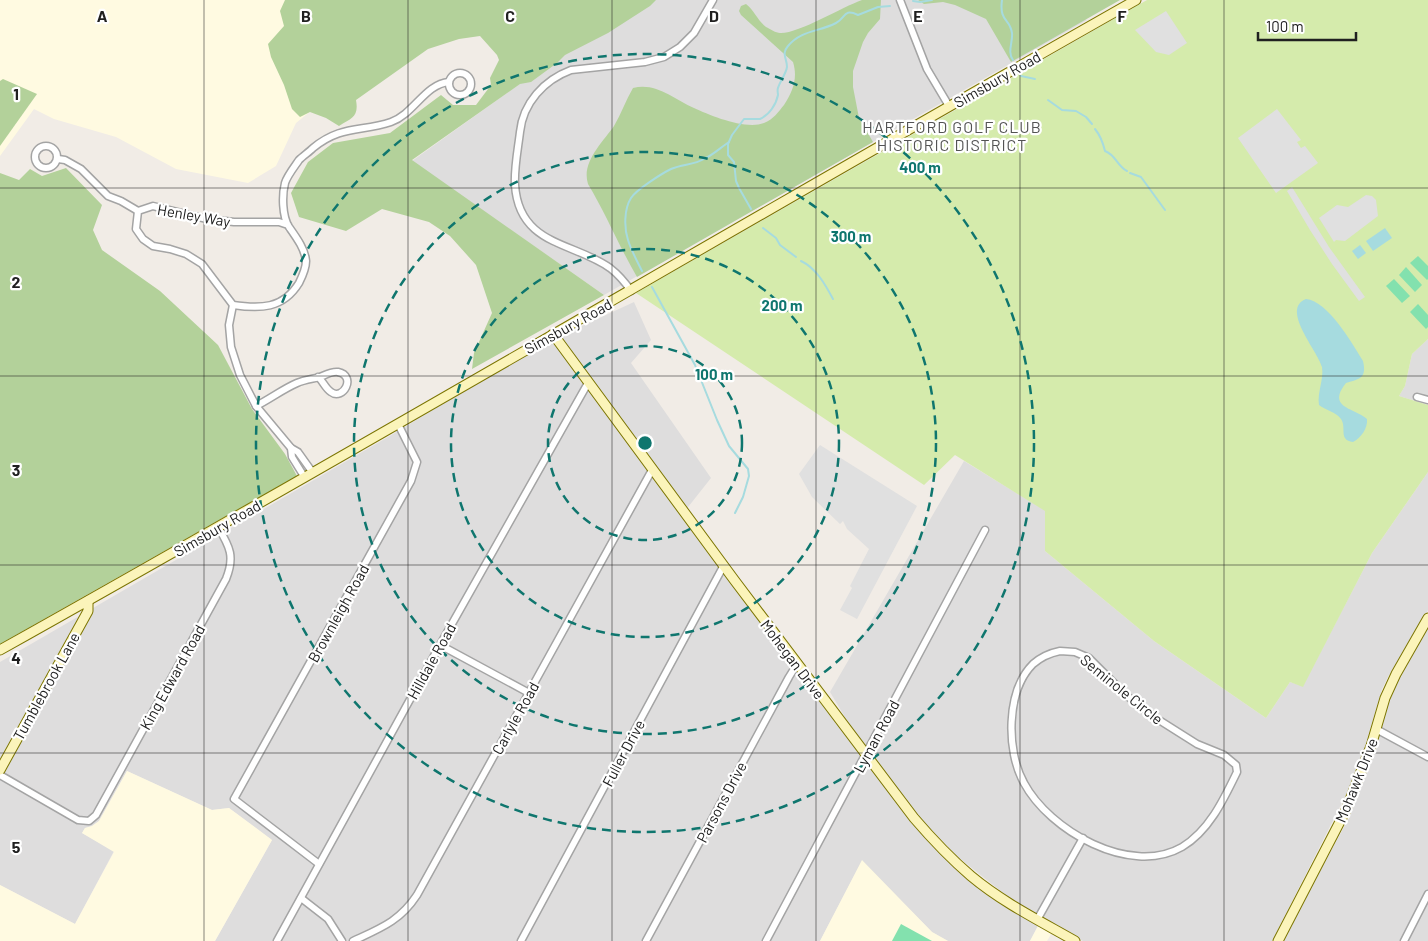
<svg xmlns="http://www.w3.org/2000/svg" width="1428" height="941" viewBox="0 0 1428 941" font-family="Barlow,sans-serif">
	<rect width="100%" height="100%" fill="#f1ece6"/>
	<g fill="#dedddd">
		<path d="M645 0H1051L1087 20 604 295 412 161 560 55Z"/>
		<path d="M634 302 651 340 631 363 711 478 681 516 834 721 918 829 935 847 1007 906 1038 926 1030 941H948L932 932 862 861 820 941H215L272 840 229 808 212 810 127 771 99 821 92 826 85 828 82 833 114 851 75 924 0 885V662L388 437 541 345Z"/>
		<path d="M1428 339V405L1399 396 1405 386 1412 354Z"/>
		<path d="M964 461 1046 511 1045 551 1154 641 1266 718 1290 682 1303 686 1372 553 1428 472V610L1389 675 1382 689 1357 773 1272 941H1083L1017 904 958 857 914 812 852 729 830 692Z"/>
		<path d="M1428 626V941H1282L1349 818 1373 753 1393 690 1402 670Z"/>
	</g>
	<g fill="#fffae1">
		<path d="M0 0H458L405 34 296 123 276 166 248 183 176 169 116 137 54 119 34 109 0 156Z"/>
		<path d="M127 771 212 810 229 808 272 840 215 941H0V885L75 924 114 852 82 833 85 828 92 826 99 821Z"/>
		<path d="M862 860 932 932 948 941H820Z"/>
		<path d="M1040 922 1054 929 1047 941H1030Z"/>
	</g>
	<path fill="#d5ebac" d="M1147 0H1428V339L1412 354 1405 386 1399 396 1428 405V472L1372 553 1303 687 1290 682 1266 718 1154 641 1045 551V511L955 455 924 485 636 293Z"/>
	<g fill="#b3d19a">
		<path d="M285 0H656L650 6 608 33 565 55 557 63 531 82 520 84 412 160 604 295 472 369 474 353 492 313 476 265 450 236 429 222 382 209 346 231 299 217 291 193 308 162 333 143 390 133 441 95 453 105H476L491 85 490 78 499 60 497 55 480 36 459 39 428 49 356 100C359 117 352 118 339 126L326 118 310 112 300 117 292 109 284 85 271 57 268 44 284 26 280 11Z"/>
		<path d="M862 0H881L880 19 868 33 863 42 853 71V87L859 118 873 142 637 277C619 246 606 214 588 184 581 162 603 142 614 126 621 114 626 100 633 88 656 82 674 99 694 108 711 116 746 130 764 123 773 120 779 111 784 105 793 91 798 78 793 62L741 15 739 11 741 6 746 4C754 10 758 21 766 27 770 29 776 33 780 33 798 34 842 7 862 0Z"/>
		<path d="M918 0H1120L1011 62 986 19 955 5 943 2 924 4Z"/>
		<path d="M3 79 37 94 0 146V81Z"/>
		<path d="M66 168 102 205 93 230 102 250 160 291 218 345 252 409 285 454 297 476 0 644V173L19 180 30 169 42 176Z"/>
	</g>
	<g fill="#83e1ae">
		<path d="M1418 256 1428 266V279L1427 280 1410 263Z"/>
		<path d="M1406 267 1422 285 1415 292 1399 275Z"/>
		<path d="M1394 279 1410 296 1402 303 1386 286Z"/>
		<path d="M1418 304 1428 315V327L1426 329 1410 312Z"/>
		<path d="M901 924 932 941H892Z"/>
	</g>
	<g fill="#e0e0e0">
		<path d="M1166 11 1187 43 1169 55 1156 52 1135 30Z"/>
		<path d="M1277 109 1301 140 1297 142 1301 148 1305 146 1318 163 1276 193 1238 138Z"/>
		<path d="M1292 187 1329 247 1365 297 1359 301 1332 264 1310 230 1287 191Z"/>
		<path d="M1366 195 1372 196 1376 200 1378 216 1345 241 1336 240 1334 242 1319 218 1337 205 1348 207Z"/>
		<path d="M820 445 917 506 857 619 840 610 852 588 850 586 869 549 847 529 843 521 840 524 812 497 799 474Z"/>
	</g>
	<g fill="#a6dbdf">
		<path d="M1385 228 1392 238 1373 251 1366 241Z"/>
		<path d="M1360 245 1366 253 1358 259 1352 251Z"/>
		<path d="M1306 299C1328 301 1352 343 1363 361 1367 378 1360 379 1346 383 1326 408 1355 408 1367 419 1368 428 1361 438 1353 442 1338 440 1347 428 1341 419 1336 412 1325 410 1319 405 1317 392 1324 380 1322 367 1318 351 1280 309 1306 299Z"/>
	</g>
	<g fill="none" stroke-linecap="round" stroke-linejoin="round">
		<g stroke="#a6dbdf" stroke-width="2">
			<path d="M1002 0C999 22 1010 18 1012 33 1013 42 1007 52 1013 60"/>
			<path d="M913 1 920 2 932 0"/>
			<path d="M1021 76 1035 79"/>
			<path d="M1048 100 1062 110 1076 111 1086 117 1092 124"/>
			<path d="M1095 129C1100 135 1103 143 1105 151 1116 155 1117 166 1127 171"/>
			<path d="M1130 173 1141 177 1165 210"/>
			<path d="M751 209 739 188 736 181 734 162 728 155V144L732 135 744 119H760C769 115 776 105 778 95 778 93 777 90 778 88 780 81 786 74 787 67 787 58 781 54 788 46 801 30 819 32 836 23 846 18 843 8 858 15L878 7 890 6"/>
			<path d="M763 228 776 238 780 245 796 257"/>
			<path d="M801 261C816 268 825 284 833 299"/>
			<path d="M642 271C637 261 631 250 628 240 624 228 624 209 631 198 636 190 661 174 671 169 682 164 694 165 704 159 713 155 720 148 729 142"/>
			<path d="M652 287 695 365 717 420 729 446 748 469 749 476 743 497 735 513"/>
		</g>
		<defs>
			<g id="street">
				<path d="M900 0 927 69 949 106"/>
				<circle cx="460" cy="84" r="11"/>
				<circle cx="46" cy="157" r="11"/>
				<path d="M58 159 65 160 81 169 108 196 121 201 138 211"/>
				<path d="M288 225 279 222H234L207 219 153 206 138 211 136 229 143 239 153 246 170 249 186 254 202 264 233 305C260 309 283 309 299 283 302 277 306 268 306 261 305 249 296 237 289 227 282 216 282 195 285 183 287 176 295 166 299 160 303 156 309 152 313 148 341 125 361 132 391 122 414 114 425 84 449 82"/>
				<path d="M631 291C625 282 619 275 610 268 574 242 519 246 515 185 514 168 518 149 520 132 523 103 544 80 571 70L645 62 664 57 680 47 694 33 713 0"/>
				<path d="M233 305 229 325 231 347 240 375 256 406 291 448 298 452 313 473"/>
				<path d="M1417 397 1428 400"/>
				<path d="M256 406C270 399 283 389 297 383 304 380 312 379 320 377 325 375 332 371 338 372 357 376 343 401 331 392 325 388 323 381 318 377"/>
				<path d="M291 448 292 457 305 478"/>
				<path d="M440 645 529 693"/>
				<path d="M1060 651 1075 652 1089 658 1127 696 1159 720 1197 744 1224 755 1236 765 1237 772C1224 799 1209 831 1182 847 1130 877 1049 830 1024 783 1006 751 1006 691 1033 664 1041 657 1050 653 1060 651Z"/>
				<path d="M1376 729 1428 757"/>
				<path d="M0 775 78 820 89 821 96 815 226 579C235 557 230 547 218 527"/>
				<path d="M319 864 234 799 411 481 417 462 398 424"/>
				<path d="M301 898 328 919 342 941"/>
				<path d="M1037 920 1083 838"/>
				<path d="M277 941 440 645 588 383"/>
				<path d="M353 941C381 928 400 921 417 895L652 470"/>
				<path d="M521 941 724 565"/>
				<path d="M646 941 789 677 797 664"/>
				<path d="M766 941 985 530"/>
				<path d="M1404 941 1428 894"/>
			</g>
			<g id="secondary">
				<path d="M553 334 735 581 914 818C932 839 950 858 971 876 1002 902 1040 921 1075 941"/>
				<path d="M0 650C381 437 756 215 1136 0"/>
				<path d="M0 770 88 611V601"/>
				<path d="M1278 941 1346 810 1371 746 1385 698 1396 674 1428 618"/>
			</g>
		</defs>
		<use href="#street" stroke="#a4a4a4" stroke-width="9"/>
		<use href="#secondary" stroke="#7c7502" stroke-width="11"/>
		<use href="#street" stroke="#fff" stroke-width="6"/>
		<use href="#secondary" stroke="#fbf4ba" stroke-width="9"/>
	</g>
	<path fill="none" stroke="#202020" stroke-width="1" stroke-opacity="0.55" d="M204 0V941M408 0V941M612 0V941M816 0V941M1020 0V941M1224 0V941M0 188H1428M0 376H1428M0 565H1428M0 753H1428"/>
	<g fill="none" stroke="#0f766e" stroke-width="2.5" stroke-dasharray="9 6">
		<circle cx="645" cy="443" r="97"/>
		<circle cx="645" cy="443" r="194"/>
		<circle cx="645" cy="443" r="291"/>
		<circle cx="645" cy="443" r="389"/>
	</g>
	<g text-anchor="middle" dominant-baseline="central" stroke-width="4.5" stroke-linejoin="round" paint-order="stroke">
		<g font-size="15" fill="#202020" stroke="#fff">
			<text transform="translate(997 79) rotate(-30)">Simsbury Road</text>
			<text transform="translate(194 215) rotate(10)">Henley Way</text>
			<text transform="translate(568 326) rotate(-29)">Simsbury Road</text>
			<text transform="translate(217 528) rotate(-30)">Simsbury Road</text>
			<text transform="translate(338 613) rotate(-61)">Brownleigh Road</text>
			<text transform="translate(793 659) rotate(53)">Mohegan Drive</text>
			<text transform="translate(431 661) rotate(-61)">Hilldale Road</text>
			<text transform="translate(172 677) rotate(-61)">King Edward Road</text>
			<text transform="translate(46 686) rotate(-61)">Tumblebrook Lane</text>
			<text transform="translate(1122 689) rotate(39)">Seminole Circle</text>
			<text transform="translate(515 718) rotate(-61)">Carlyle Road</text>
			<text transform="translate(876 736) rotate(-62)">Lyman Road</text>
			<text transform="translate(623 753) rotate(-62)">Fuller Drive</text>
			<text transform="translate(1356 780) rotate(-68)">Mohawk Drive</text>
			<text transform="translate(721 802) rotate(-62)">Parsons Drive</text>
		</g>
		<g font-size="16" letter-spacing="1" fill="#535353" stroke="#fff">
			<text x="952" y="126">HARTFORD GOLF CLUB<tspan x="952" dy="18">HISTORIC DISTRICT</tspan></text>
		</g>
	</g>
	<g font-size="16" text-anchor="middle" font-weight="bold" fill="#202020" stroke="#fff" stroke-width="4.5" stroke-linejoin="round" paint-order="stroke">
		<text x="102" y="22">A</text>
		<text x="306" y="22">B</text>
		<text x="510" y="22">C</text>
		<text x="714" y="22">D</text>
		<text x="918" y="22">E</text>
		<text x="1122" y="22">F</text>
		<text x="16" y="100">1</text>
		<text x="16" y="288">2</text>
		<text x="16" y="476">3</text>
		<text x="16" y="664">4</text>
		<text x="16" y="853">5</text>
	</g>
	<circle cx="645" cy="443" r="8" fill="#0f766e" stroke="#fff" stroke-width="2.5"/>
	<g font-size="15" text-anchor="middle" font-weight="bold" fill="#0f766e" stroke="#fff" stroke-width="4.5" stroke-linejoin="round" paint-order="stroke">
		<text x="920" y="173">400 m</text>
		<text x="851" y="242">300 m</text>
		<text x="782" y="311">200 m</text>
		<text x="714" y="380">100 m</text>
	</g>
	<path d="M1258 32v8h98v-8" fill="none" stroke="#202020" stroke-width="2.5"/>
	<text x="1266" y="32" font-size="15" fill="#202020" stroke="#ffffff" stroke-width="4" paint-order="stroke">100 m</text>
</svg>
